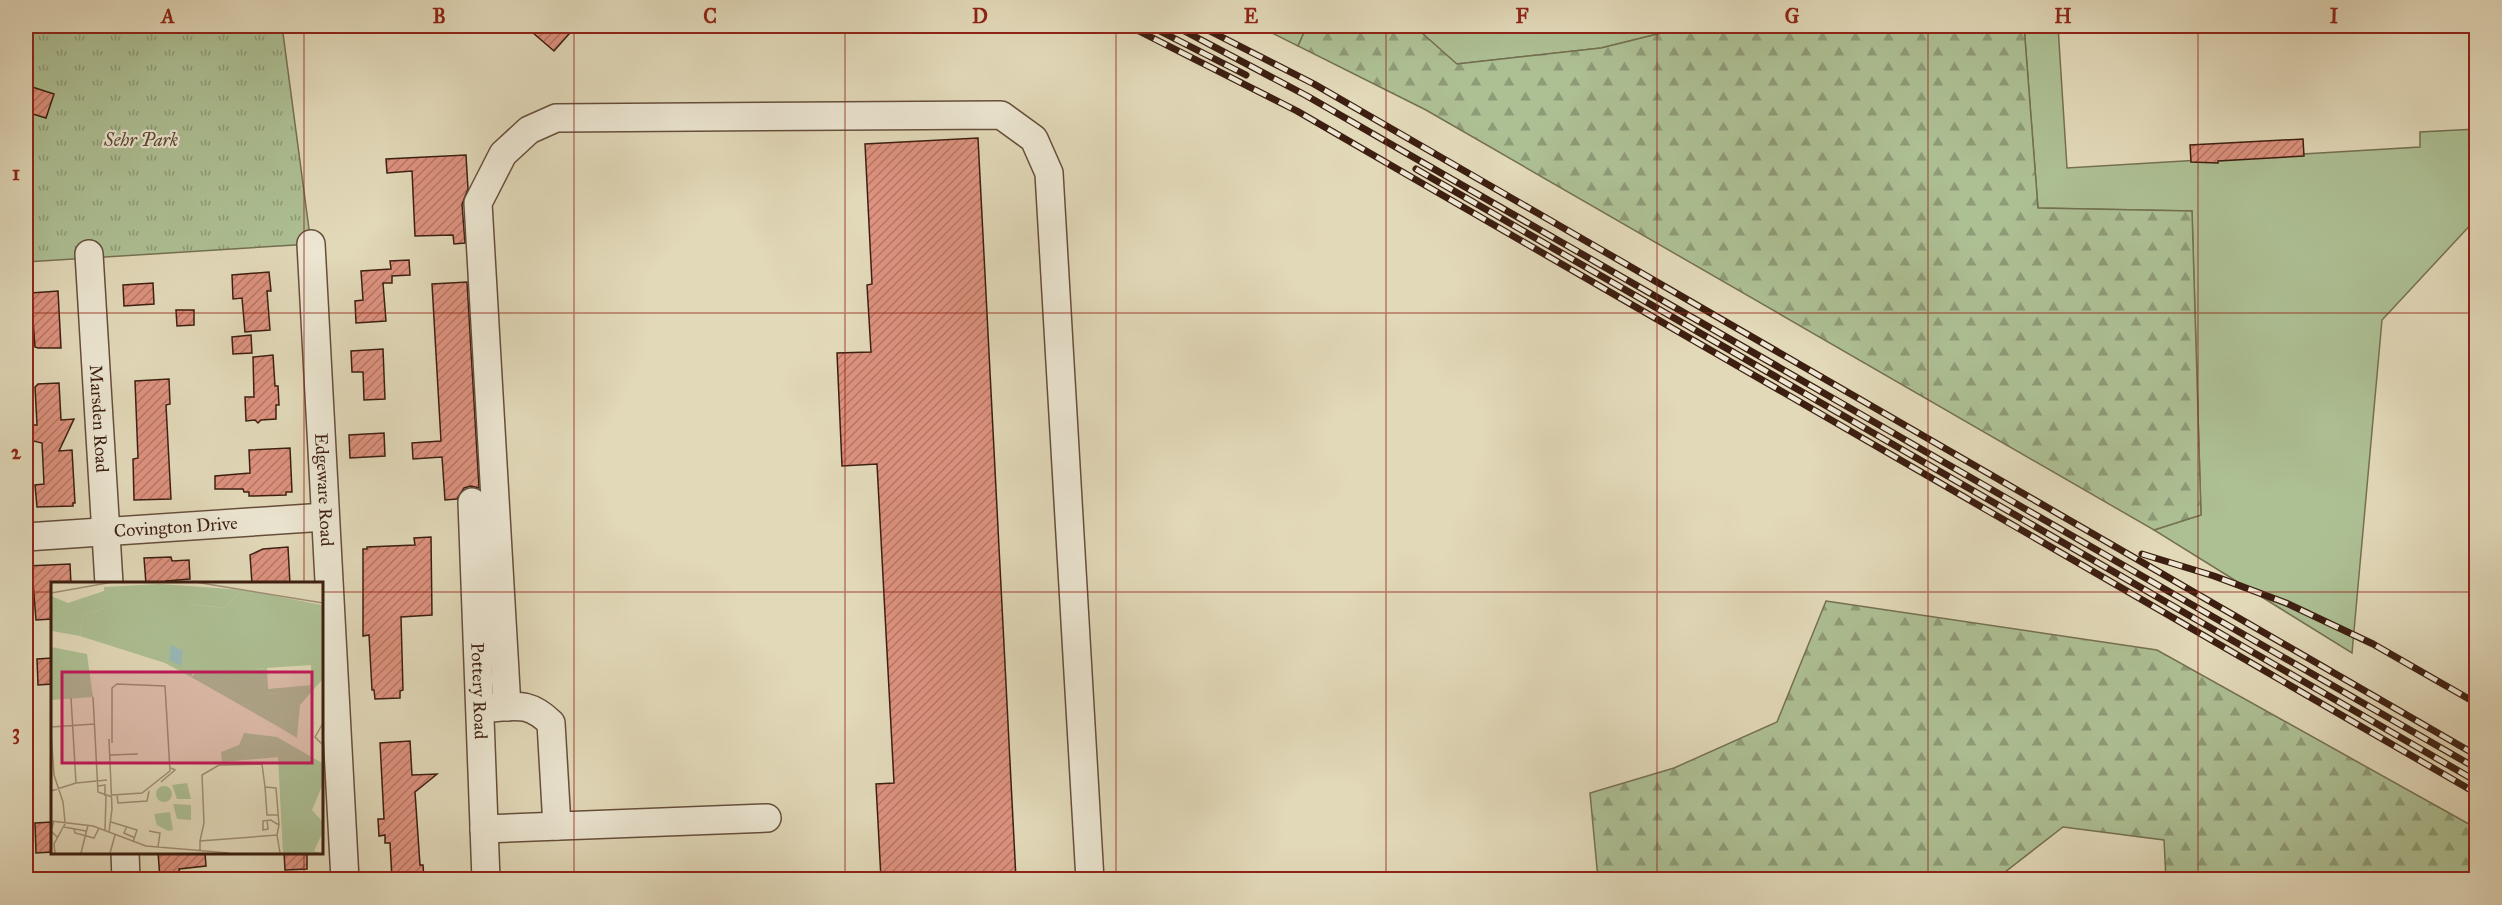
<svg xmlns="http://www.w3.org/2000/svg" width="2502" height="905" viewBox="0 0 2502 905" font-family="'IM FELL Great Primer',serif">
	<defs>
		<pattern id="forest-firs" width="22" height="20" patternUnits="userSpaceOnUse" patternTransform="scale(1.5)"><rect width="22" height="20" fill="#adc094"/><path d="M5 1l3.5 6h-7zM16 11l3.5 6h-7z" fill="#8e9b77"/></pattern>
		<pattern id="park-tufts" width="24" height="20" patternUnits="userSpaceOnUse" patternTransform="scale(1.5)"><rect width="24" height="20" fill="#adc094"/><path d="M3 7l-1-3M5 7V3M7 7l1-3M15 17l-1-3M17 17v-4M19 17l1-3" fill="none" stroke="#8e9b77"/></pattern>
		<pattern id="building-hatch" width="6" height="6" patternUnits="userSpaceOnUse" patternTransform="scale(1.5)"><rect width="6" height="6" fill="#de927f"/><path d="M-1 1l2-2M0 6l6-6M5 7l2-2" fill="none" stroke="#b57767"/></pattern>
	</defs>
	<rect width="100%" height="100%" fill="#e2d9b9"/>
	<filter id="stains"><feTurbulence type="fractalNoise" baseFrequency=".00333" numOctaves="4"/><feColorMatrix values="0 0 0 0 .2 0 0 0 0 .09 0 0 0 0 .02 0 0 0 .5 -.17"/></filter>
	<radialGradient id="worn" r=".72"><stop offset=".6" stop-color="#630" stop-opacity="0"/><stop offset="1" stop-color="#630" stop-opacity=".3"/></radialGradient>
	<g fill="#adc094" stroke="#757052" stroke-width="1.5">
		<path d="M1258 26H1307L1298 46Z"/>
		<path d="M1414 26H1690L1601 48 1456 64Z"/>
		<path d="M2024 26H2058L2067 168 2420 147V132L2476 129V219L2382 320 2352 653 2154 530 2201 515 2192 211 2038 208Z"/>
	</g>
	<g fill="url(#forest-firs)" stroke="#757052" stroke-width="1.5">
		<path d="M1307 26H1414L1457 64 1601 48 1690 26H2024L2038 208 2192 211 2201 515 2154 530 1426 110 1298 46Z"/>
		<path d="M1826 601 2157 650 2476 828V879H2166L2164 840 2063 827 1996 879H1598L1590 793 1674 768 1777 722Z"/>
	</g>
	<path fill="url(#park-tufts)" stroke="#757052" stroke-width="1.5" d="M26 26H282L311 244 26 262Z"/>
	<g fill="url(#building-hatch)" stroke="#3d1f11" stroke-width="1.5">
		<path d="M525 26H576L554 51Z"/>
		<path d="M26 85 54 94 46 118 26 112Z"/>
		<path d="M978 138 1016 879H881L876 784 894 783 877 464 842 466 837 353 871 352 867 285 872 284 865 144Z"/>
		<path d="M2303 139 2304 156 2218 161V163L2191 162 2190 145Z"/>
		<path d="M466 155 468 189 462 204 465 243 454 244 453 235 415 236 412 171 387 173 386 159Z"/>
		<path d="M409 260 410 275 392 276V283H383L386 321 356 323 355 301 363 300 361 271 391 269 390 261Z"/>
		<path d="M269 272 271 291H267L270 330 245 332 242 298 233 299 232 275Z"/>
		<path d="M467 282 479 488 471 486 464 488 457 499 445 500 442 457 413 459 412 443 441 441 432 284Z"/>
		<path d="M153 283 154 304 124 306 123 285Z"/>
		<path d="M58 291 61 348H38L35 347 31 293Z"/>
		<path d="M176 310H194V325L177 326Z"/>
		<path d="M251 335 252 353 233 354 232 337Z"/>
		<path d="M383 349 385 399 364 400 363 372H352L351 351Z"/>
		<path d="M273 355 275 386H278L279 405H276V419L261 420 258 423 255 420 246 421 245 397H254L253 357Z"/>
		<path d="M169 379 170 404 166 405 171 499 134 500 133 459 138 458 135 381Z"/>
		<path d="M59 383 61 420 74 419 59 451 72 450 75 503H73V506L37 507 35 485 44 484 42 443 33 441 32 425H37L35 387 38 384Z"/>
		<path d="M384 433 385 456 350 458 349 435Z"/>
		<path d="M290 448 292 492H286V495L254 496H249V492H244L243 489H215V476L250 473 249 450Z"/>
		<path d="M431 537 432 615 401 617 403 690 400 691V698L375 699 374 690H372L369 635 363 636V549H367V547L415 545 414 538Z"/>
		<path d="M288 547 290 584H252L250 555 263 549Z"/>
		<path d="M171 557 172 561 189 560 190 579 166 581V584H146L144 558Z"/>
		<path d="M70 564 71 584H52V619L36 620 33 582H28L27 566Z"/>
		<path d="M52 658V684L38 685 37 659Z"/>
		<path d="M410 741 412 775 437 774 415 792 420 865H423L424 879H392L390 843H385V835L379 836 378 819H384L380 743Z"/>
		<path d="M52 822V852L36 853 35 823Z"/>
		<path d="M158 852H205L206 866 179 869 180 879H160Z"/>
		<path d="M284 852H307V869L285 870Z"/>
	</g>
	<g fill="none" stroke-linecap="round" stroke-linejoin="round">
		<defs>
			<g id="minor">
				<path id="s1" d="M311 244 345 880"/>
				<path id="s2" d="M89 254 109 584"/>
				<path id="s3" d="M472 502 486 880"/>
				<path id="s4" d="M26 537 325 517"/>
				<path d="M507 707 478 203 503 154 529 130 556 118 1001 115 1034 139 1049 173 1090 880"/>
				<path d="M490 708C518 706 529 702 551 723L557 826"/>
				<path d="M484 829 767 818"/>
				<path d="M125 852 126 880"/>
			</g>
		</defs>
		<use href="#minor" stroke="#664e3b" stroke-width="30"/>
		<use href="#minor" stroke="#ece6d2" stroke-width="27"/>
		<defs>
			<g id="rail">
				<path d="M1129 26 1297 111 2476 793"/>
				<path d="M1150 26 1246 75"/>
				<path d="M1175 26 1307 96 2476 768"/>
				<path d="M1200 26 1314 84 2476 755"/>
				<path d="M1416 169 2476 781"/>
				<path d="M2142 554 2214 576 2286 603 2373 644 2476 703"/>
			</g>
		</defs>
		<use href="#rail" stroke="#3d1f11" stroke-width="7"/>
		<use href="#rail" stroke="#ece6d2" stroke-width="4.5" stroke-dasharray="14" stroke-linecap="butt"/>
	</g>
	<path fill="none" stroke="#8f2418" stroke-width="1.5" stroke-opacity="0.55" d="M304 26V584M574 26V880M845 26V880M1116 26V880M1386 26V880M1657 26V880M1928 26V880M2198 26V880M26 313H2476M26 592H52M321 592H2476M304 852V880"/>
	<g text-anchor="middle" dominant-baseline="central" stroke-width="4.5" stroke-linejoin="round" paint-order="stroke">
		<g font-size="18" font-style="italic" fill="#594732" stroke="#ece6d2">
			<text x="141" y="140">Sehr Park</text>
		</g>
		<g font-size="18" fill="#3d1f11" stroke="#ece6d2">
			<text stroke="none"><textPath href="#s2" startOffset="165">Marsden Road</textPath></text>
			<text stroke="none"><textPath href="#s1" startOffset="246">Edgeware Road</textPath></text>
			<text stroke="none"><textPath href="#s4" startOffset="150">Covington Drive</textPath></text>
			<text stroke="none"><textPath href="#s3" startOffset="189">Pottery Road</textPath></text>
		</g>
	</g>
	<g transform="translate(51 582)">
		<rect width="272" height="272" fill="#e2d9b9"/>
		<path d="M109 2 194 8 271 23V98L249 123 246 156 226 144 231 142 229 112 214 111 212 86 171 95 156 97 142 91 140 95 114 81 29 54 32 34 53 26V5ZM187 12 173 48 157 42 139 22 172 26ZM260 83 261 103 217 107 216 86ZM136 201 140 217H126L121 203ZM105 212a8 8 0 1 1 16 0a8 8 0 1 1-16 0ZM122 222 140 223V238L126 237ZM119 230 122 248 117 249 106 243 103 232Z" fill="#adc094" fill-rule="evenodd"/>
		<path d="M53 9V26L32 34 29 54 1 49 0 14 17 21ZM187 12 209 16 211 64 176 65 172 48 138 40 139 22 172 26ZM213 86 214 111 230 112 231 142 226 144 140 95 147 89 156 97ZM193 151 226 155 271 181V204L261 228 271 239V252L263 269 270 271H232L227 175 171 180 170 170 188 163Z" fill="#adc094"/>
		<path d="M0 65 36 72 42 115 0 118Z" fill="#adc094"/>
		<path d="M120 63 132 69 131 76 125 73 131 77V84L118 78Z" fill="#98b8b8"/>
		<path fill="none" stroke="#a08f76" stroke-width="1.5" d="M144 0 272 21M0 11 62 0M42 115 47 210 61 215M20 116 25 201M272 141 264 155 272 163M0 145 43 142M0 150 3 193 12 220 14 240M59 173 87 172M110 200 124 188 120 186M47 204 54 203V214M214 205 216 233H227M0 209 25 201 56 198M61 213 91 211 119 189 114 104 66 102 61 106V161M66 213 67 221 96 219 98 209M216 238 217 247 212 248V239L220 238 221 239 228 243 226 253M0 239 42 244 95 264 178 271M3 239 0 249 7 256M60 240 86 248 82 260M76 244 73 251 84 256M13 245 35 249M23 247 24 251 43 256 48 246M54 248 55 214M98 249 109 251 107 265M58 250 61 227 58 157M149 259 153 241 151 193 168 183 211 182 214 205 225 206 228 243M149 269V259L226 253 229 271M4 271 3 262 15 240M30 271 37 243M59 271 64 253"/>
		<path fill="#c2185b" fill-opacity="0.15" stroke="#c2185b" stroke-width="3" d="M11 90H261V181H11Z"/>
		<rect width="272" height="272" fill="none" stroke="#3d1f11" stroke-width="3"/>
	</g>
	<rect width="2502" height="905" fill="none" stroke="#e2d9b9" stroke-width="66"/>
	<rect x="33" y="33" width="2436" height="839" fill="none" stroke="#8f2418" stroke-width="2"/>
	<g font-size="20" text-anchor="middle" font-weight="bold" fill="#8f2418">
		<text x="168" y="23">A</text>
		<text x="439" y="23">B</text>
		<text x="710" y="23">C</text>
		<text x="980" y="23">D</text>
		<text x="1251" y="23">E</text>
		<text x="1522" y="23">F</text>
		<text x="1792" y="23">G</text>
		<text x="2063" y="23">H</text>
		<text x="2334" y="23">I</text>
		<text x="16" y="180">1</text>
		<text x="16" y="459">2</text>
		<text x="16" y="739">3</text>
	</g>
	<rect width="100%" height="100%" filter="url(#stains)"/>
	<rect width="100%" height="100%" fill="url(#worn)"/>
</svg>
